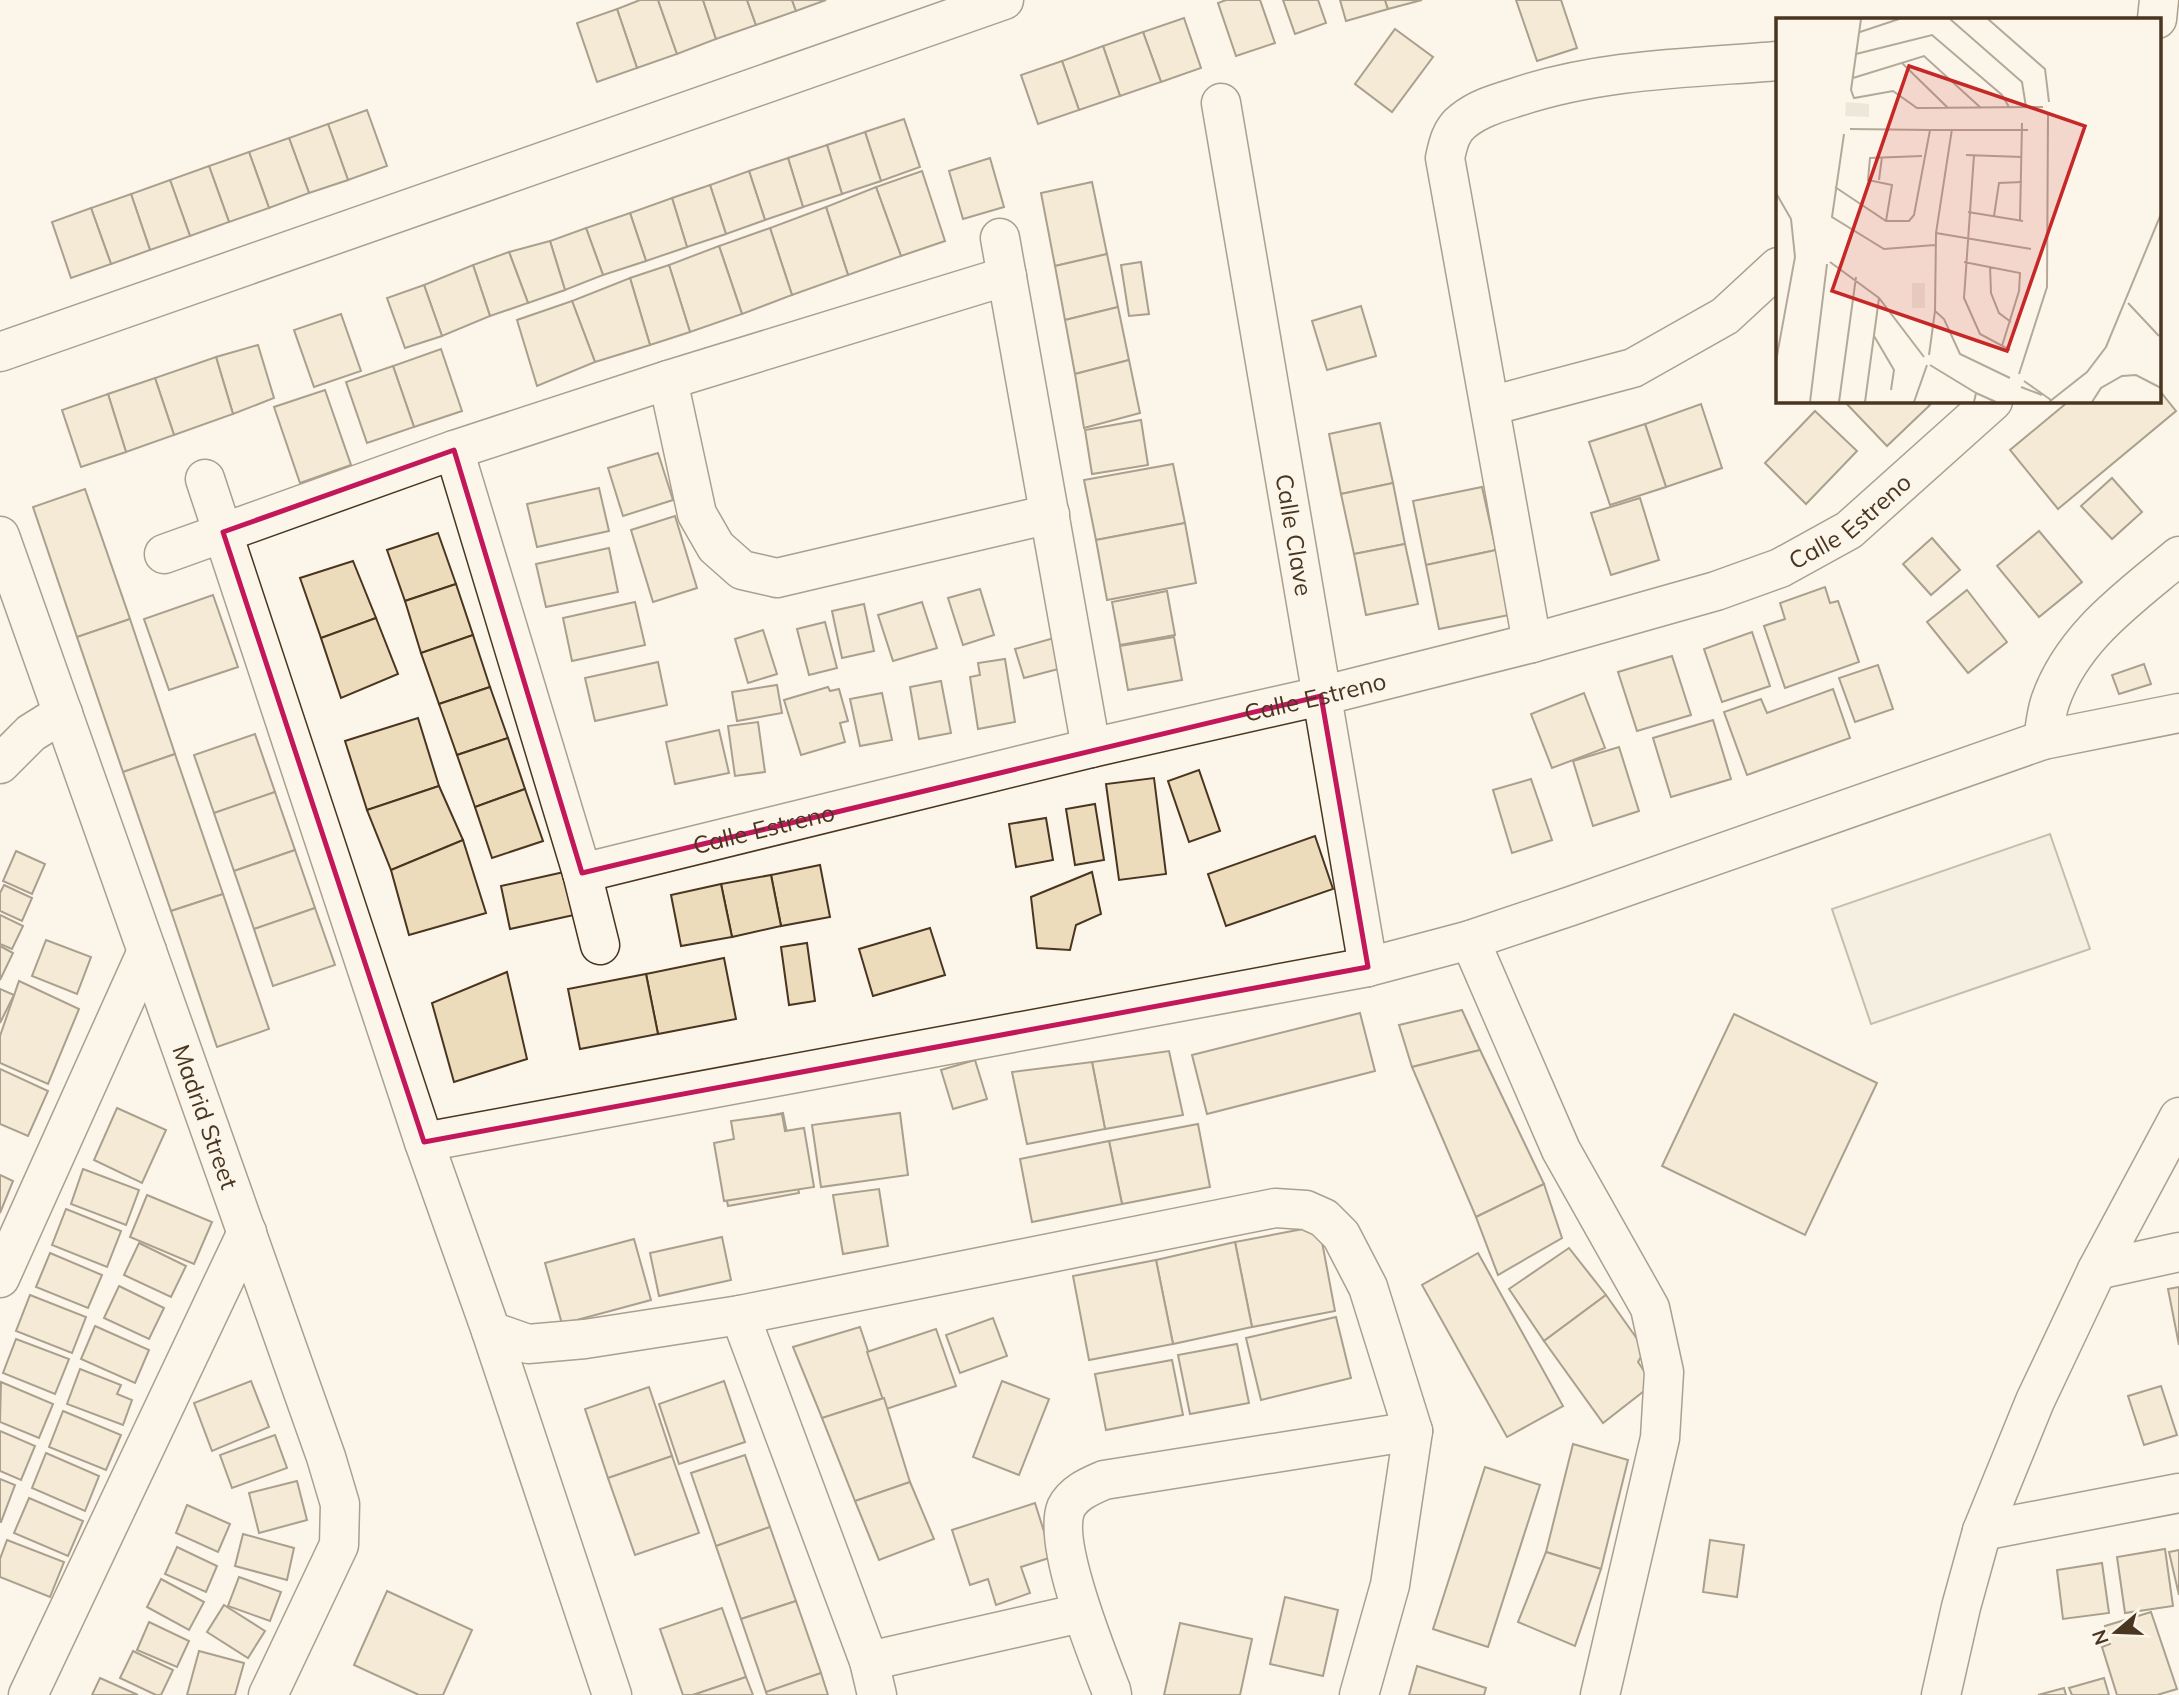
<svg xmlns="http://www.w3.org/2000/svg" width="2179" height="1695" viewBox="0 0 2179 1695" font-family="Mulish,sans-serif">
	<rect width="100%" height="100%" fill="#fbf6e9"/>
	<path fill="#ede6d9" stroke="#887966" stroke-width="2" d="M2050 834 2090 949 1871 1024 1832 909Z"/>
	<g fill="#ecdcbc" stroke="#4a3520" stroke-width="2">
		<path d="M640 0H658L677 54 637 68 617 9Z"/>
		<path d="M658 0H703L716 39 677 54Z"/>
		<path d="M703 0H747L756 25 716 39Z"/>
		<path d="M747 0H792L796 11 756 25Z"/>
		<path d="M792 0H826L796 11Z"/>
		<path d="M1226 0H1260L1275 43 1236 56 1218 3Z"/>
		<path d="M1283 0H1318L1326 23 1295 34Z"/>
		<path d="M1340 0H1385L1388 9 1346 21Z"/>
		<path d="M1385 0H1422L1388 9Z"/>
		<path d="M1516 0H1561L1577 48 1537 61Z"/>
		<path d="M617 9 637 68 597 82 577 23Z"/>
		<path d="M1184 18 1201 68 1161 82 1143 32Z"/>
		<path d="M1395 29 1433 57 1392 112 1355 84Z"/>
		<path d="M1143 32 1161 82 1120 96 1103 46Z"/>
		<path d="M1103 46 1120 96 1079 110 1062 61Z"/>
		<path d="M1062 61 1079 110 1038 124 1021 75Z"/>
		<path d="M367 110 387 166 348 180 328 124Z"/>
		<path d="M904 119 920 167 881 181 865 132Z"/>
		<path d="M328 124 348 180 309 193 289 138Z"/>
		<path d="M865 132 881 181 842 194 827 145Z"/>
		<path d="M289 138 309 193 269 208 249 152Z"/>
		<path d="M827 145 842 194 803 207 788 158Z"/>
		<path d="M249 152 269 208 229 222 209 166Z"/>
		<path d="M788 158 803 207 765 220 749 171Z"/>
		<path d="M990 158 1004 207 963 219 949 171Z"/>
		<path d="M209 166 229 222 190 236 170 180Z"/>
		<path d="M749 171 765 220 726 234 710 185Z"/>
		<path d="M922 171 945 241 901 256 876 187Z"/>
		<path d="M170 180 190 236 150 250 131 194Z"/>
		<path d="M1092 182 1107 254 1055 266 1041 193Z"/>
		<path d="M710 185 726 234 687 247 672 198Z"/>
		<path d="M876 187 901 256 848 275 826 207Z"/>
		<path d="M131 194 150 250 111 264 91 208Z"/>
		<path d="M672 198 687 247 646 261 630 213Z"/>
		<path d="M826 207 848 275 792 295 770 228Z"/>
		<path d="M91 208 111 264 71 278 52 222Z"/>
		<path d="M630 213 646 261 603 275 586 228Z"/>
		<path d="M586 228 603 275 565 290 550 241Z"/>
		<path d="M770 228 792 295 742 314 719 246Z"/>
		<path d="M550 241 565 290 528 303 509 252Z"/>
		<path d="M719 246 742 314 690 332 669 265Z"/>
		<path d="M509 252 528 303 490 316 473 265Z"/>
		<path d="M1107 254 1118 307 1065 320 1055 266Z"/>
		<path d="M1141 262 1149 314 1129 316 1121 265Z"/>
		<path d="M473 265 490 316 442 336 424 285Z"/>
		<path d="M669 265 690 332 650 345 630 278Z"/>
		<path d="M630 278 650 345 595 362 572 301Z"/>
		<path d="M424 285 442 336 405 348 387 298Z"/>
		<path d="M572 301 595 362 537 386 517 320Z"/>
		<path d="M1361 306 1376 356 1327 370 1312 321Z"/>
		<path d="M1118 307 1129 360 1075 374 1065 320Z"/>
		<path d="M341 314 361 371 314 387 294 330Z"/>
		<path d="M258 345 274 398 233 414 216 357Z"/>
		<path d="M441 349 462 411 414 427 393 366Z"/>
		<path d="M216 357 233 414 174 435 155 378Z"/>
		<path d="M1129 360 1140 413 1084 428 1075 374Z"/>
		<path d="M393 366 414 427 367 443 346 382Z"/>
		<path d="M155 378 174 435 126 452 108 394Z"/>
		<path d="M325 390 351 465 300 483 274 407Z"/>
		<path d="M2160 391 2176 411 2058 509 2010 450 2069 401H2160Z"/>
		<path d="M108 394 126 452 81 467 62 410Z"/>
		<path d="M1844 401H1926L1930 405 1887 446Z"/>
		<path d="M1701 404 1722 468 1666 487 1645 424Z"/>
		<path d="M1815 411 1857 451 1806 504 1765 463Z"/>
		<path d="M1141 420 1148 465 1092 474 1085 430Z"/>
		<path d="M1380 423 1393 483 1341 494 1329 434Z"/>
		<path d="M1645 424 1666 487 1610 505 1589 442Z"/>
		<path d="M658 453 673 500 623 516 608 468Z"/>
		<path d="M1173 464 1185 523 1096 540 1084 480Z"/>
		<path d="M2112 478 2142 512 2112 539 2081 506Z"/>
		<path d="M1393 483 1405 544 1354 554 1341 494Z"/>
		<path d="M1482 487 1496 550 1426 565 1413 501Z"/>
		<path d="M599 488 609 531 537 547 527 504Z"/>
		<path d="M85 489 130 619 77 637 33 507Z"/>
		<path d="M1640 498 1659 560 1611 575 1591 513Z"/>
		<path d="M675 516 697 588 653 602 631 530Z"/>
		<path d="M1185 523 1196 583 1107 600 1096 540Z"/>
		<path d="M2039 531 2082 582 2039 617 1997 566Z"/>
		<path d="M438 533 456 584 405 601 387 550Z"/>
		<path d="M1932 538 1960 570 1931 595 1903 564Z"/>
		<path d="M1405 544 1418 604 1366 615 1354 554Z"/>
		<path d="M609 548 618 592 546 607 536 564Z"/>
		<path d="M1496 550 1509 615 1439 629 1426 565Z"/>
		<path d="M353 561 376 618 321 638 300 578Z"/>
		<path d="M456 584 473 635 421 653 405 601Z"/>
		<path d="M1825 587 1830 603 1838 601 1859 662 1785 688 1764 626 1785 619 1780 603Z"/>
		<path d="M980 589 994 635 963 645 948 598Z"/>
		<path d="M1967 590 2007 642 1968 673 1927 622Z"/>
		<path d="M1167 591 1175 635 1120 645 1112 602Z"/>
		<path d="M213 595 238 667 169 690 144 619Z"/>
		<path d="M635 602 645 645 572 661 563 618Z"/>
		<path d="M922 602 937 648 893 661 878 615Z"/>
		<path d="M864 604 874 651 842 658 832 611Z"/>
		<path d="M376 618 398 674 341 698 321 638Z"/>
		<path d="M130 619 175 754 123 772 77 637Z"/>
		<path d="M825 622 837 668 809 675 797 629Z"/>
		<path d="M763 630 777 674 748 683 735 639Z"/>
		<path d="M1752 632 1770 686 1722 702 1704 649Z"/>
		<path d="M473 635 490 687 439 704 421 653Z"/>
		<path d="M1174 637 1182 680 1128 690 1120 646Z"/>
		<path d="M1054 638 1062 668 1024 678 1015 649Z"/>
		<path d="M1672 656 1691 715 1637 731 1618 672Z"/>
		<path d="M1005 659 1015 722 978 729 970 677 980 675 978 663Z"/>
		<path d="M658 662 667 705 595 721 585 678Z"/>
		<path d="M2144 664 2151 684 2119 694 2112 675Z"/>
		<path d="M1878 665 1893 709 1855 722 1839 678Z"/>
		<path d="M941 681 951 733 919 739 910 687Z"/>
		<path d="M777 685 782 713 737 721 732 692Z"/>
		<path d="M490 687 508 738 457 755 439 704Z"/>
		<path d="M828 687 830 691 839 689 848 721 840 723 845 742 801 755 784 700Z"/>
		<path d="M1833 689 1850 738 1747 775 1724 712 1761 699 1767 713Z"/>
		<path d="M882 693 892 740 860 746 850 699Z"/>
		<path d="M1584 693 1605 748 1552 768 1531 714Z"/>
		<path d="M418 718 439 786 367 810 345 741Z"/>
		<path d="M1713 720 1731 779 1671 797 1653 738Z"/>
		<path d="M758 722 765 772 735 776 728 726Z"/>
		<path d="M719 730 729 773 675 784 666 742Z"/>
		<path d="M255 734 275 792 214 813 194 755Z"/>
		<path d="M508 738 525 789 475 807 457 755Z"/>
		<path d="M1619 747 1639 811 1593 826 1573 761Z"/>
		<path d="M175 754 223 894 171 911 123 772Z"/>
		<path d="M1199 770 1220 831 1189 842 1168 781Z"/>
		<path d="M1154 778 1166 874 1119 880 1106 784Z"/>
		<path d="M1531 779 1552 840 1512 853 1493 790Z"/>
		<path d="M439 786 463 840 391 870 367 810Z"/>
		<path d="M525 789 543 841 492 858 475 807Z"/>
		<path d="M275 792 295 850 234 871 214 813Z"/>
		<path d="M1095 804 1104 860 1075 865 1066 809Z"/>
		<path d="M1046 818 1053 860 1016 867 1009 824Z"/>
		<path d="M1315 836 1333 889 1226 926 1208 874Z"/>
		<path d="M463 840 486 913 409 935 391 870Z"/>
		<path d="M295 850 315 908 254 929 234 871Z"/>
		<path d="M16 851 45 864 32 894 3 881Z"/>
		<path d="M820 865 830 917 781 926 771 875Z"/>
		<path d="M573 870 583 913 510 929 501 886Z"/>
		<path d="M1092 872 1101 914 1076 925 1070 950 1037 948 1031 897Z"/>
		<path d="M771 875 781 926 732 937 721 884Z"/>
		<path d="M721 884 732 937 681 946 671 895Z"/>
		<path d="M4 885 32 898 22 921 0 911V893Z"/>
		<path d="M223 894 269 1029 217 1047 171 911Z"/>
		<path d="M315 908 335 965 273 986 254 929Z"/>
		<path d="M0 915 23 926 12 949 0 944Z"/>
		<path d="M930 928 945 975 873 996 859 949Z"/>
		<path d="M46 940 91 957 77 994 32 976Z"/>
		<path d="M807 943 815 1001 789 1005 781 947Z"/>
		<path d="M0 946 13 953 0 980Z"/>
		<path d="M724 958 736 1019 658 1034 646 974Z"/>
		<path d="M507 972 527 1059 454 1082 432 1003Z"/>
		<path d="M646 974 658 1034 580 1049 568 989Z"/>
		<path d="M19 981 79 1009 48 1084 0 1063V1036Z"/>
		<path d="M0 989 14 995 0 1023Z"/>
		<path d="M1462 1010 1480 1050 1412 1067 1399 1025Z"/>
		<path d="M1360 1013 1375 1071 1207 1114 1192 1055Z"/>
		<path d="M1734 1014 1877 1083 1805 1235 1662 1166Z"/>
		<path d="M1480 1050 1544 1184 1476 1217 1412 1067Z"/>
		<path d="M1169 1051 1183 1115 1105 1129 1092 1062Z"/>
		<path d="M975 1060 987 1099 953 1109 941 1070Z"/>
		<path d="M1092 1062 1105 1129 1027 1144 1012 1072Z"/>
		<path d="M0 1069 48 1091 28 1136 0 1124Z"/>
		<path d="M117 1108 166 1130 142 1183 94 1160Z"/>
		<path d="M783 1113 799 1193 728 1206 717 1151 737 1147 732 1124Z"/>
		<path d="M900 1113 908 1175 821 1187 812 1125Z"/>
		<path d="M782 1114 785 1131 804 1128 814 1187 724 1201 714 1143 734 1139 731 1121Z"/>
		<path d="M1198 1124 1210 1187 1122 1204 1109 1141Z"/>
		<path d="M1109 1141 1122 1204 1032 1222 1020 1159Z"/>
		<path d="M83 1169 139 1190 126 1225 71 1204Z"/>
		<path d="M0 1175 13 1181 0 1213Z"/>
		<path d="M1544 1184 1562 1238 1498 1275 1476 1217Z"/>
		<path d="M879 1189 888 1246 843 1254 833 1195Z"/>
		<path d="M147 1195 212 1222 194 1264 130 1237Z"/>
		<path d="M66 1209 121 1231 107 1267 52 1245Z"/>
		<path d="M1319 1226 1335 1311 1252 1327 1235 1242Z"/>
		<path d="M722 1237 731 1280 659 1296 650 1253Z"/>
		<path d="M634 1239 651 1300 562 1324 545 1263Z"/>
		<path d="M1235 1242 1252 1327 1173 1344 1156 1260Z"/>
		<path d="M139 1243 186 1266 171 1297 124 1275Z"/>
		<path d="M1569 1248 1606 1295 1544 1341 1509 1289Z"/>
		<path d="M50 1253 102 1275 88 1308 36 1287Z"/>
		<path d="M1478 1253 1563 1406 1507 1437 1422 1285Z"/>
		<path d="M1156 1260 1173 1344 1089 1360 1073 1276Z"/>
		<path d="M119 1286 164 1308 149 1339 104 1318Z"/>
		<path d="M2179 1287V1345L2168 1289Z"/>
		<path d="M30 1295 86 1317 72 1353 16 1331Z"/>
		<path d="M1606 1295 1645 1350 1638 1362 1653 1384 1603 1423 1544 1341Z"/>
		<path d="M1336 1317 1351 1378 1261 1400 1246 1338Z"/>
		<path d="M993 1318 1007 1356 960 1373 946 1335Z"/>
		<path d="M95 1326 149 1350 135 1383 81 1359Z"/>
		<path d="M860 1327 884 1398 822 1418 793 1347Z"/>
		<path d="M936 1329 956 1386 886 1409 867 1352Z"/>
		<path d="M16 1339 69 1359 55 1394 3 1373Z"/>
		<path d="M1237 1344 1249 1403 1190 1414 1178 1355Z"/>
		<path d="M1172 1360 1183 1415 1106 1430 1095 1374Z"/>
		<path d="M80 1369 121 1385 117 1394 132 1400 123 1425 67 1404Z"/>
		<path d="M251 1381 269 1427 212 1451 194 1403Z"/>
		<path d="M724 1381 745 1442 679 1464 659 1404Z"/>
		<path d="M1002 1381 1049 1399 1019 1475 973 1457Z"/>
		<path d="M1 1382 53 1404 39 1438 0 1422Z"/>
		<path d="M2161 1386 2177 1435 2144 1445 2128 1396Z"/>
		<path d="M649 1387 672 1456 608 1478 585 1409Z"/>
		<path d="M884 1398 910 1482 855 1501 822 1418Z"/>
		<path d="M63 1411 121 1435 106 1470 49 1447Z"/>
		<path d="M0 1431 35 1446 21 1480 0 1471Z"/>
		<path d="M275 1435 287 1468 232 1488 220 1455Z"/>
		<path d="M1573 1444 1628 1460 1601 1569 1546 1552Z"/>
		<path d="M46 1453 99 1476 85 1511 32 1488Z"/>
		<path d="M745 1455 770 1527 716 1546 691 1473Z"/>
		<path d="M672 1456 699 1533 635 1555 608 1478Z"/>
		<path d="M1485 1467 1540 1485 1488 1647 1433 1629Z"/>
		<path d="M0 1479 15 1485 1 1522H0Z"/>
		<path d="M297 1481 307 1520 259 1533 249 1493Z"/>
		<path d="M910 1482 934 1539 879 1560 855 1501Z"/>
		<path d="M29 1498 83 1521 68 1556 14 1533Z"/>
		<path d="M1035 1503 1052 1557 1021 1567 1030 1593 996 1605 988 1579 970 1585 952 1530Z"/>
		<path d="M187 1505 230 1524 218 1552 176 1533Z"/>
		<path d="M770 1527 796 1601 741 1619 716 1546Z"/>
		<path d="M243 1534 294 1548 287 1580 235 1566Z"/>
		<path d="M7 1540 64 1562 50 1597 0 1577V1559Z"/>
		<path d="M1710 1540 1744 1545 1737 1597 1703 1592Z"/>
		<path d="M177 1547 217 1566 206 1592 165 1574Z"/>
		<path d="M2165 1549 2173 1606 2125 1613 2117 1557Z"/>
		<path d="M2179 1550V1595L2169 1552Z"/>
		<path d="M1546 1552 1601 1569 1575 1646 1518 1622Z"/>
		<path d="M2102 1563 2109 1613 2063 1619 2057 1570Z"/>
		<path d="M239 1577 281 1592 270 1621 228 1606Z"/>
		<path d="M161 1579 204 1602 189 1630 147 1607Z"/>
		<path d="M387 1591 472 1630 443 1695H419L354 1665Z"/>
		<path d="M1285 1597 1338 1610 1323 1676 1270 1664Z"/>
		<path d="M796 1601 821 1673 766 1692 741 1619Z"/>
		<path d="M224 1605 265 1631 248 1658 207 1632Z"/>
		<path d="M722 1608 746 1677 693 1695H683L660 1629Z"/>
		<path d="M2151 1612 2177 1689 2157 1695H2117L2102 1647 2110 1644 2105 1626Z"/>
		<path d="M149 1622 189 1641 177 1667 137 1650Z"/>
		<path d="M1180 1623 1252 1639 1240 1695H1164Z"/>
		<path d="M133 1651 173 1670 161 1695H156L120 1678Z"/>
		<path d="M199 1651 244 1663 235 1695H187Z"/>
		<path d="M1417 1666 1486 1688 1484 1695H1409Z"/>
		<path d="M821 1673 828 1695H767L766 1692Z"/>
		<path d="M746 1677 753 1695H693Z"/>
		<path d="M100 1678 138 1695H92Z"/>
		<path d="M2104 1678 2109 1695H2072L2069 1688Z"/>
		<path d="M2064 1688 2066 1695H2038Z"/>
	</g>
	<g fill="none" stroke-linecap="round" stroke-linejoin="round">
		<defs>
			<g id="street">
				<path d="M2157 19 2159 0"/>
				<path id="s1" d="M1221 103 1368 967"/>
				<path d="M1000 238 1091 748"/>
				<path d="M0 352 1004 0"/>
				<path d="M668 380 697 514 716 547 742 570 777 578 1050 514"/>
				<path d="M1490 406 1633 368 1725 316 1778 267"/>
				<path d="M454 450 582 873 600 945"/>
				<path d="M205 479 424 1142 491 1331 528 1344 585 1339 740 1315 1275 1208 1306 1210 1324 1218 1341 1235 1368 1287 1413 1431 1390 1585 1359 1695"/>
				<path id="s2" d="M0 536 326 1457 340 1504 339 1545 268 1695"/>
				<path d="M164 554 454 450 668 380 1007 276"/>
				<path d="M1532 643 1445 158C1448 144 1451 130 1463 121 1479 108 1498 103 1517 97 1601 69 1690 68 1778 61"/>
				<path d="M2043 740C2045 727 2046 714 2050 702 2072 637 2129 598 2179 556"/>
				<path d="M0 764 31 733 63 713"/>
				<path id="s3" d="M582 873 1091 748 1321 696 1532 643 1716 591 1780 568 1849 530 1993 401"/>
				<path d="M1470 940 1561 1150 1650 1308 1664 1372 1660 1438 1600 1695"/>
				<path d="M424 1142 1368 967 1470 940 1571 906 2043 740 2179 713"/>
				<path d="M2097 1270 2179 1252"/>
				<path d="M0 1278 147 951"/>
				<path d="M740 1315 869 1661 877 1695"/>
				<path d="M491 1331 612 1695"/>
				<path d="M1982 1531 2179 1493"/>
				<path d="M869 1661 1081 1613"/>
				<path d="M28 1695 247 1232"/>
				<path d="M1112 1695 1111 1690C1097 1654 1052 1543 1066 1508 1073 1493 1090 1486 1104 1480L1413 1431"/>
				<path d="M1941 1695 1961 1607 1982 1531 2035 1401 2097 1270 2179 1117"/>
			</g>
		</defs>
		<use href="#street" stroke="#4a3520" stroke-width="41"/>
		<use href="#street" stroke="#fbf6e9" stroke-width="38"/>
	</g>
	<path d="M0 0H2179V1695H0ZM454 450 582 873 1321 696 1368 967 424 1142 223 532Z" fill="#fbf6e9" fill-opacity=".55" fill-rule="evenodd"/>
	<path fill="none" stroke="#c2185b" stroke-width="5" stroke-linejoin="round" d="M454 450 582 873 1321 696 1368 967 424 1142 223 532Z"/>
	<g text-anchor="middle" dominant-baseline="central" stroke-width="5" stroke-linejoin="round" paint-order="stroke">
		<g font-size="24" fill="#4a3520" stroke="#fbf6e9">
			<text stroke="none"><textPath href="#s3" startOffset="1321">Calle Estreno</textPath></text>
			<text stroke="none"><textPath href="#s1" startOffset="438">Calle Clave</textPath></text>
			<text stroke="none"><textPath href="#s3" startOffset="754">Calle Estreno</textPath></text>
			<text stroke="none"><textPath href="#s3" startOffset="187">Calle Estreno</textPath></text>
			<text stroke="none"><textPath href="#s2" startOffset="616">Madrid Street</textPath></text>
		</g>
	</g>
	<g transform="translate(1776 18)">
		<rect width="385" height="385" fill="#fbf6e9"/>
		<path d="M70 84 93 86V99L69 98ZM136 265H149V290H136Z" fill="#ede6d9"/>
		<path fill="none" stroke="#b4a999" stroke-width="2" d="M85 1 75 72 78 80 117 73 141 90 267 89M174 1 246 64 250 89M212 1 269 51 273 84M84 14 123 1M80 36 156 17 226 77 233 89M126 45 172 90M77 60 148 38 205 90M74 111 154 112M68 116 56 199 108 231 159 227M190 137 246 139M198 137 188 280 204 316 234 332M103 162 106 139M59 169 110 203H133L138 197 154 112H252M0 175 15 201 19 239 0 343M192 194 247 203M218 198 223 165 246 164M244 202 246 105M110 203 116 167 92 162 94 140 146 138M160 215 255 231M54 244 103 280 148 339M188 244 244 255 243 273 226 328M214 248 215 275 223 295 235 304M352 285 383 318M159 293 168 301 184 336 234 360M98 318 118 352 115 372M153 337 159 293 160 215 176 111M154 347 200 375M243 356 271 269 272 94M248 363 275 382M245 369 266 377M34 384 51 246M63 384 80 259M89 384 103 280M138 384 151 347M198 384 200 375 220 384M273 384 311 354 330 329 385 196M316 384 325 370 346 358 360 357 385 370"/>
		<path fill="#c62828" fill-opacity="0.15" stroke="#c62828" stroke-width="3.5" d="M133 48 309 108 231 333 56 273Z"/>
		<rect width="385" height="385" fill="none" stroke="#4a3520" stroke-width="3.5"/>
	</g>
	<g transform="translate(2116 1632) rotate(251)" stroke="#fbf6e9" stroke-width="5" paint-order="stroke">
	<path d="M0-5L12 26L0 18L-12 26Z" fill="#4a3520"/>
	<text y="-10" font-size="19" font-weight="bold" text-anchor="middle" fill="#4a3520">N</text>
	</g>
</svg>
